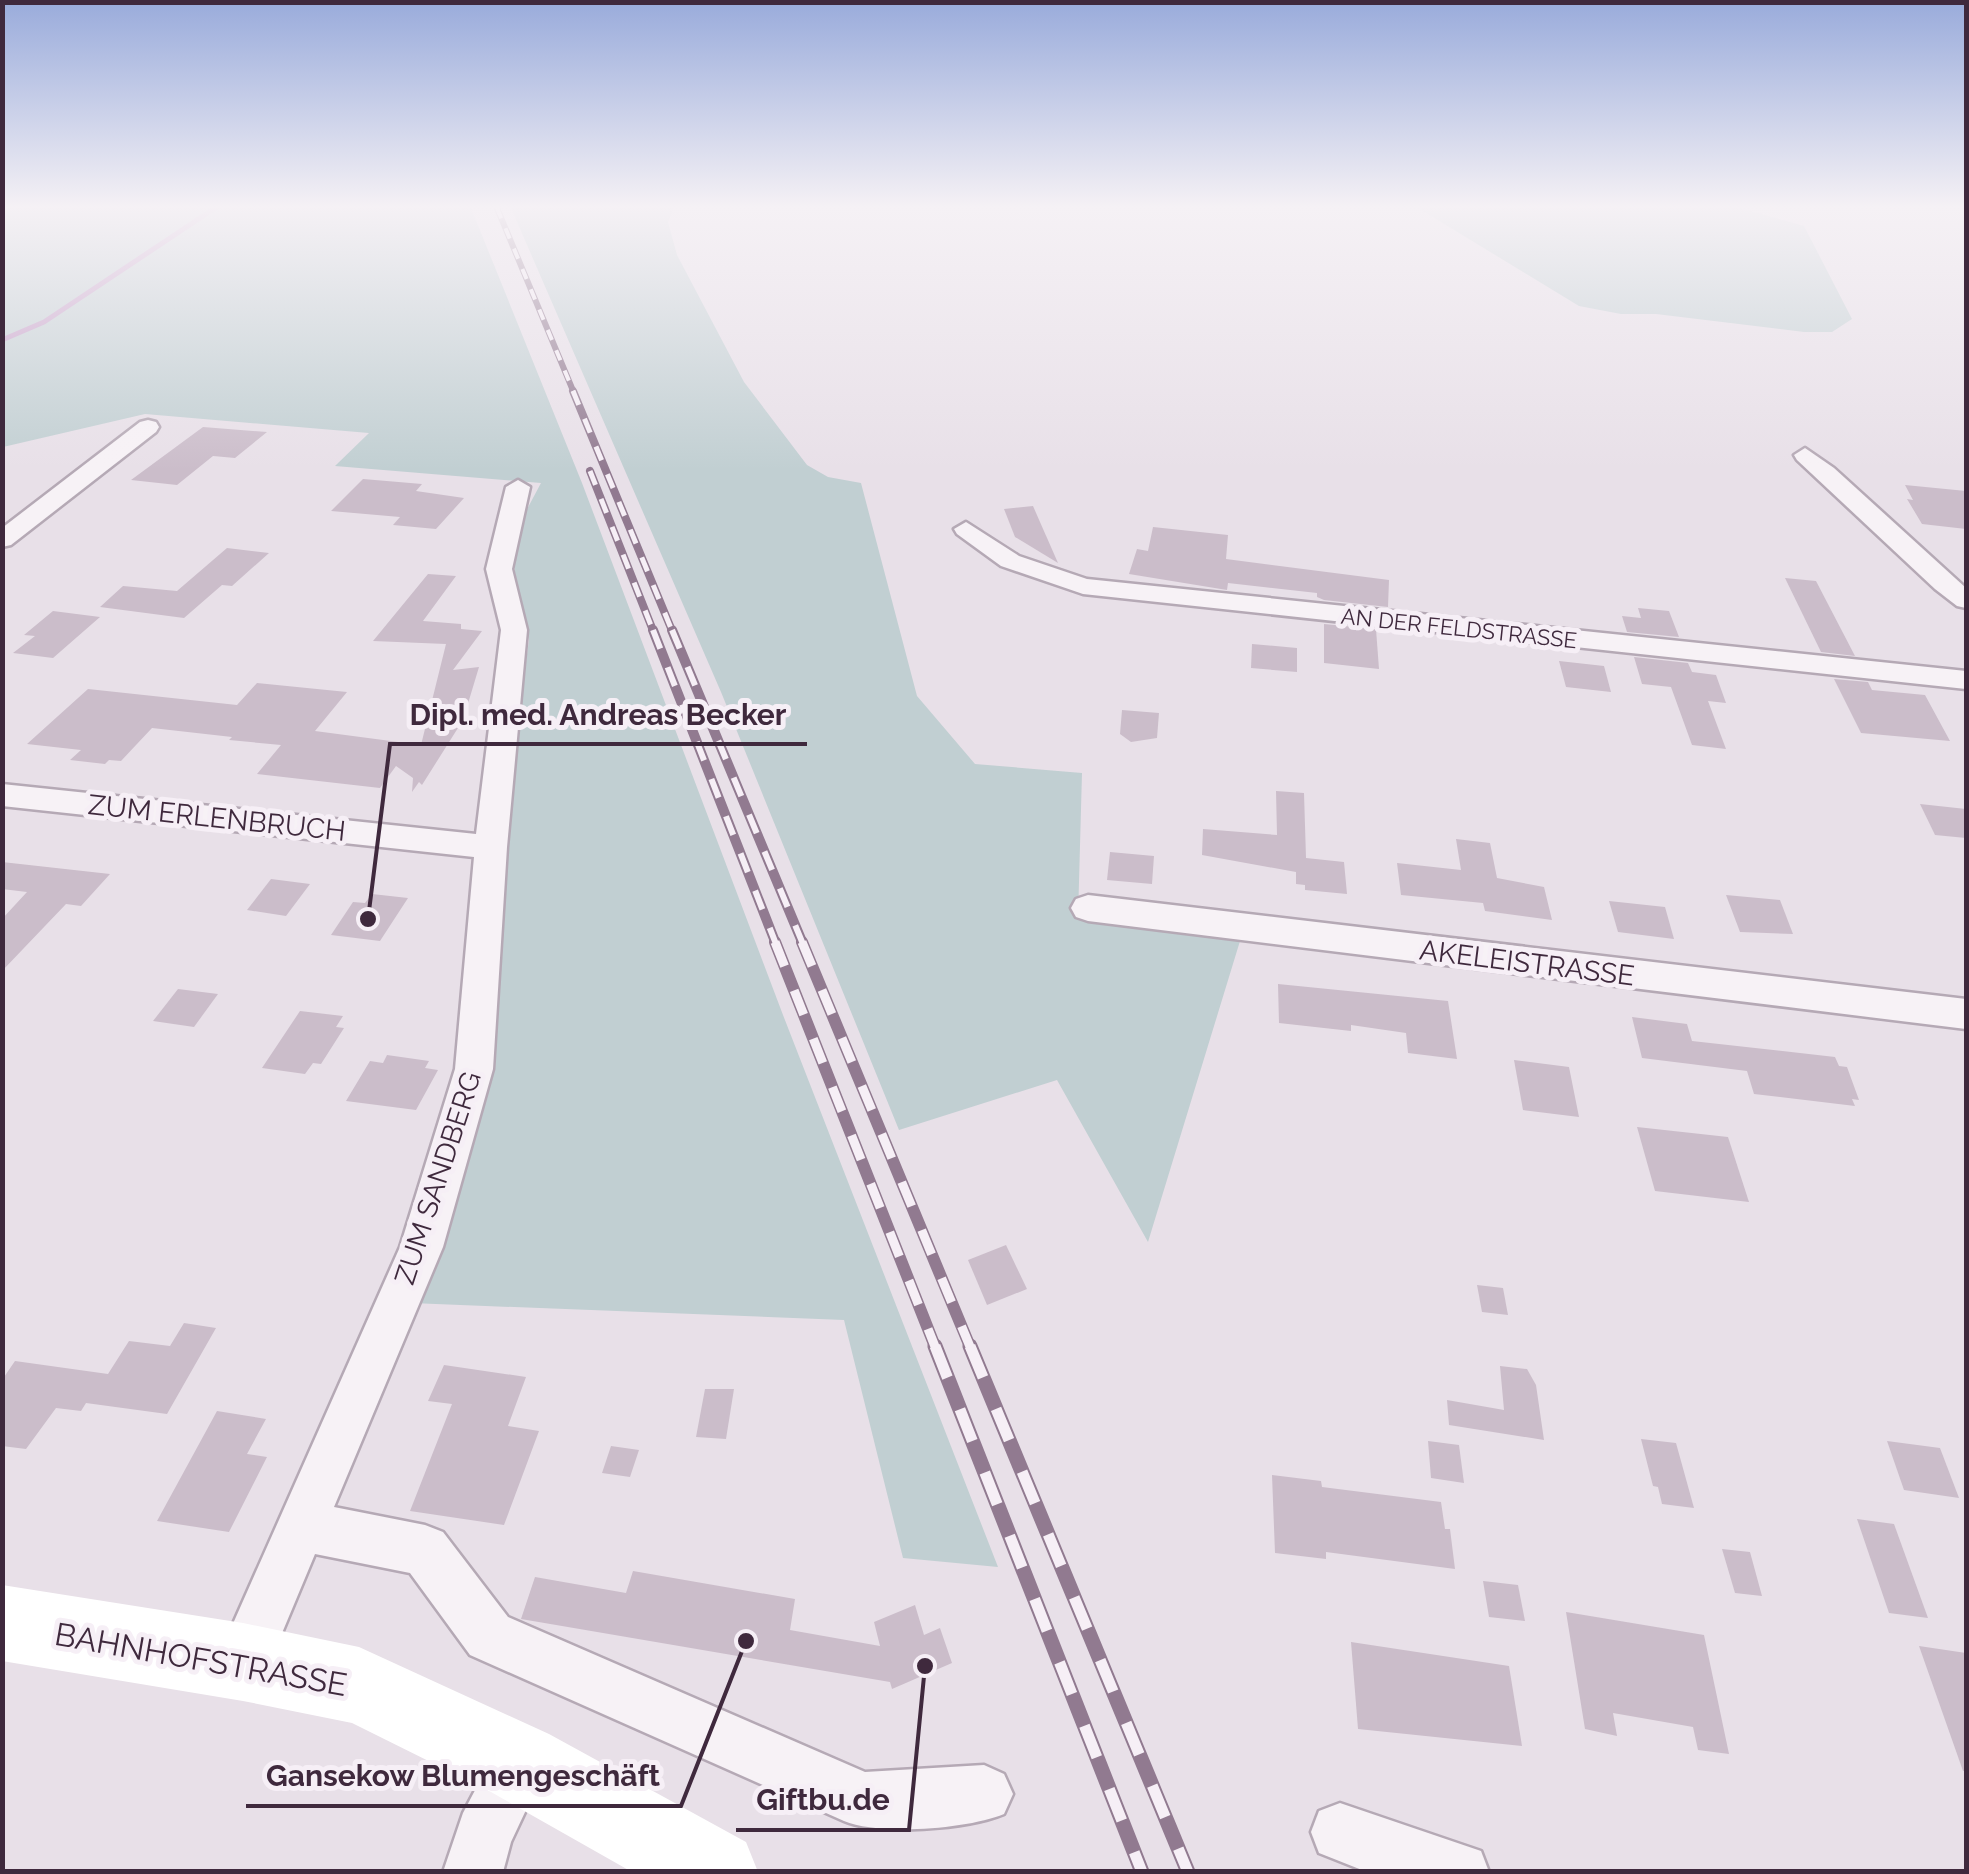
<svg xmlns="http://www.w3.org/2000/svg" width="1969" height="1874" viewBox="0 0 1969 1874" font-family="Raleway,sans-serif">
	<rect width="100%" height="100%" fill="#e8e0e8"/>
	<g fill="#c1cfd2">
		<path d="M2 208H471L582 483 783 1015 998 1567 903 1558 844 1320 411 1303 501 839 529 640 509 543 541 483 335 466 369 433 145 414 3 447Z"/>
		<path d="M511 208H674L668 222 677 255 744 382 807 465 828 477 861 483 917 696 975 764 1082 773 1078 918 1240 941 1148 1242 1057 1080 899 1130 721 692Z"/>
		<path d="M1418 208H1740L1804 226 1852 319 1832 332H1804L1656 314H1621L1579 306Z"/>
	</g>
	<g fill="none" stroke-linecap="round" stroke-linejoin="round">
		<path stroke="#c49dc7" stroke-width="5" d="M2 340 44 322 215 208"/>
	</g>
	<g fill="#cbbdca">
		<path d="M203 427 267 432 235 458 213 456 177 485 131 480Z"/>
		<path d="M363 479 422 484 416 491 464 498 436 529 393 525 400 517 331 511Z"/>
		<path d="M1905 485 1966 491V529L1922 524 1907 499 1913 500Z"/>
		<path d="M1033 506 1058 563 1015 537 1004 509Z"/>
		<path d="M1153 527 1228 535 1226 559 1389 580 1388 607 1324 600 1317 597V593L1228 583 1227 590 1129 574 1137 549 1148 551Z"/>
		<path d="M227 548 269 553 232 586 222 585 184 618 100 607 123 586 177 591Z"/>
		<path d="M428 574 456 576 423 621 461 624V629L482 631 453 670 479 667 463 720 422 785 419 782 412 792 413 778 396 766 380 788 257 774 281 745 229 740 232 737 152 728 121 761 109 760 105 764 70 760 81 750 27 744 88 689 237 705 257 683 347 692 315 731 421 745 446 644 373 641Z"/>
		<path d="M1785 578 1816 581 1855 656 1821 652Z"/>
		<path d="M1638 608 1669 611 1679 637 1627 632 1622 616 1641 618Z"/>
		<path d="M53 611 100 617 53 658 13 653 35 636 24 635Z"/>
		<path d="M1324 624 1376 629 1379 669 1324 663Z"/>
		<path d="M1252 644 1297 648V672L1251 668Z"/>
		<path d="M1634 657 1688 663 1692 672 1716 675 1726 703 1708 701 1726 749 1692 745 1671 687 1642 684Z"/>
		<path d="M1559 661 1604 666 1611 692 1566 687Z"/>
		<path d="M1834 679 1868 682 1872 690 1925 695 1950 741 1861 733Z"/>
		<path d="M1122 710 1159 713 1157 738 1131 742 1120 734Z"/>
		<path d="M1276 791 1304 793 1306 858 1344 862 1347 894 1305 890V885L1296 884V872L1202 855 1203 829 1277 835Z"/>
		<path d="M1920 804 1966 809V838L1935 835Z"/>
		<path d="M1456 839 1490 843 1497 878 1544 887 1552 920 1485 911 1483 903 1401 895 1397 863 1461 870Z"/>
		<path d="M1110 852 1154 856 1152 884 1107 880Z"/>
		<path d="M2 862 110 874 81 906 66 904 2 971V919L27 892 2 889Z"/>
		<path d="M271 879 310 884 286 916 247 910Z"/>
		<path d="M372 894 408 898 380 941 331 935 353 902 365 903Z"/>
		<path d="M1726 895 1780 900 1793 934 1740 932Z"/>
		<path d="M1609 901 1665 907 1674 939 1618 932Z"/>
		<path d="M1278 984 1448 1001 1457 1059 1408 1053 1406 1033 1351 1025V1031L1279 1023Z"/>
		<path d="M178 989 218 994 194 1027 153 1021Z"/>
		<path d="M300 1011 343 1016 336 1027 344 1028 321 1064 313 1063 305 1074 262 1068Z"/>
		<path d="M1632 1017 1687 1024 1692 1041 1835 1057 1839 1066 1847 1067 1859 1100 1852 1099 1855 1106 1754 1094 1747 1071 1642 1058Z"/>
		<path d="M387 1055 429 1061 425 1068 438 1070 416 1110 346 1101 370 1061 383 1063Z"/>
		<path d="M1514 1060 1569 1067 1579 1117 1523 1110Z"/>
		<path d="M1637 1127 1728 1137 1749 1202 1655 1191Z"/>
		<path d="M1006 1245 1027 1289 987 1305 968 1260Z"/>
		<path d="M1477 1285 1503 1288 1508 1315 1482 1312Z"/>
		<path d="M184 1323 216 1328 167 1414 86 1403 81 1411 56 1408 26 1449 2 1446V1380L15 1361 108 1374 129 1341 170 1346Z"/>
		<path d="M444 1365 526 1377 508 1426 539 1431 504 1525 410 1511 452 1404 428 1401Z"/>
		<path d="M1500 1366 1527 1369 1536 1385 1544 1440 1449 1425 1447 1400 1504 1410Z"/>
		<path d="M705 1389H734L726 1439 696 1437Z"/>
		<path d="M217 1411 266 1419 247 1454 267 1457 229 1532 157 1521Z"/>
		<path d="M1641 1439 1676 1443 1694 1508 1662 1504 1658 1487 1653 1486Z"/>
		<path d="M1428 1441 1459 1445 1464 1483 1431 1478Z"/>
		<path d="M1887 1441 1940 1448 1959 1498 1904 1490Z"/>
		<path d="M611 1446 639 1450 630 1477 602 1473Z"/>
		<path d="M1272 1475 1321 1481 1322 1487 1441 1502 1445 1529H1450L1455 1569 1326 1552V1559L1275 1553Z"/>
		<path d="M1857 1519 1894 1524 1928 1618 1889 1613Z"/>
		<path d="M1722 1549 1750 1552 1762 1596 1735 1593Z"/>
		<path d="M633 1571 795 1599 790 1630 880 1646 874 1622 915 1605 924 1635 940 1628 952 1663 892 1689 890 1682 521 1619 535 1577 626 1593Z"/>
		<path d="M1483 1581 1518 1585 1525 1621 1489 1617Z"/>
		<path d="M1566 1612 1704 1635 1729 1754 1698 1750 1693 1727 1613 1713 1617 1736 1585 1729Z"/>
		<path d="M1351 1642 1509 1666 1522 1746 1358 1729Z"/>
		<path d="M1919 1646 1966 1653V1770L1963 1771Z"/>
	</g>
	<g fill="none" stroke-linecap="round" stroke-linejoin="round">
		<defs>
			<g id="minor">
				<path d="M148 420 156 422 159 427 156 432 11 545 2 547V528L140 422Z"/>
				<path d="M1805 448 1834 468 1966 588V608L1957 606 1935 589 1797 460 1794 455Z"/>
				<path d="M518 480 530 487 512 569 527 630 507 847 493 1069 443 1247 334 1507 425 1525 443 1532 508 1617 865 1772 984 1765 1004 1774 1013 1794 1004 1814C968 1829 879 1836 844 1821L470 1655 410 1573 315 1554 262 1681 243 1689 224 1681 216 1662 400 1247 455 1069 474 857 2 806V784L476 834 501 630 486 569 506 487Z"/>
				<path d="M966 522 1019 556 1087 579 1966 671V689L1083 594 1001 566 957 534 954 529Z"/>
				<path d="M1088 895 1966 999V1029L1088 921 1076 917 1071 908 1076 899Z"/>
				<path d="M520 1735 540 1743 548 1763 511 1842 503 1872H443L463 1813 500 1743Z"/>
				<path d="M1340 1803 1481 1851 1489 1872H1367L1319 1853 1311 1832 1319 1811Z"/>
			</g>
		</defs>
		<use href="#minor" stroke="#b5a9b5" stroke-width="5"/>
		<use href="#minor" fill="#f7f2f6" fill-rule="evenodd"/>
		<path fill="#fff" fill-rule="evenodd" d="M2 1585 243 1623 359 1647 549 1734 746 1842 758 1872H632L491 1792 352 1723 243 1701 2 1661Z"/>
		<defs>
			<path id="rail-far4" d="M497 208 574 393"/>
			<g id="rail-far3">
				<path d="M573 391 673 633"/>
				<path d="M590 471 654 633"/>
			</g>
			<g id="rail-far2">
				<path d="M653 630 776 944"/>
				<path d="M672 630 803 944"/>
			</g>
			<g id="rail-far1">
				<path d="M775 942 936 1349"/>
				<path d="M802 942 971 1349"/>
			</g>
			<g id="rail">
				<path d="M935 1346 1142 1872"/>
				<path d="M970 1346 1188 1872"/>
			</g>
		</defs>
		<use href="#rail-far4" stroke="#917a90" stroke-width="6"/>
		<use href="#rail-far3" stroke="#917a90" stroke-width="8"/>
		<use href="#rail-far2" stroke="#917a90" stroke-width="10"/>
		<use href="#rail-far1" stroke="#917a90" stroke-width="12"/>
		<use href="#rail" stroke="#917a90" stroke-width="15"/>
		<use href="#rail-far4" stroke="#f6eff6" stroke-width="4" stroke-dasharray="11" stroke-linecap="butt"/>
		<use href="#rail-far3" stroke="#f6eff6" stroke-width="5" stroke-dasharray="15" stroke-linecap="butt"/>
		<use href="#rail-far2" stroke="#f6eff6" stroke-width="6" stroke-dasharray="20" stroke-linecap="butt"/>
		<use href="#rail-far1" stroke="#f6eff6" stroke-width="9" stroke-dasharray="26" stroke-linecap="butt"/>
		<use href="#rail" stroke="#f6eff6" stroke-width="11" stroke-dasharray="34" stroke-linecap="butt"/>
	</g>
	<linearGradient id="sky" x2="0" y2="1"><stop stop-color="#99abdb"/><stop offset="0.44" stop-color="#f5f1f5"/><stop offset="1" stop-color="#f5f1f5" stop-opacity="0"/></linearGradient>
	<rect width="1969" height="470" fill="url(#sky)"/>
	<g text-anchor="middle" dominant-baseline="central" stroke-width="10" stroke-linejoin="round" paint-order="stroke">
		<g font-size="22" fill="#3f293d" stroke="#f6eff6">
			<text transform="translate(1459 628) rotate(6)">AN DER FELDSTRASSE</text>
		</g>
		<g font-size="28" fill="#3f293d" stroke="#f6eff6">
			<text transform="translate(217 818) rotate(6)">ZUM ERLENBRUCH</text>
			<text transform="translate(1527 963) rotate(7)">AKELEISTRASSE</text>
			<text transform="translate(438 1178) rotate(-72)">ZUM SANDBERG</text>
		</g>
		<g font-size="32" fill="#3f293d" stroke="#f6eff6">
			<text transform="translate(201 1659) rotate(10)">BAHNHOFSTRASSE</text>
		</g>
	</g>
	<path fill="none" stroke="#3f293d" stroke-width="4" d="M368 919L390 744H807M746 1641L681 1806H246M925 1666L909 1830H736"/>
	<g fill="#3f293d" stroke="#f6eff6" stroke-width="4">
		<circle cx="368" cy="919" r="10"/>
		<circle cx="746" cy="1641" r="10"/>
		<circle cx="925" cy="1666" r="10"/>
	</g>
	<g font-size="30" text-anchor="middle" font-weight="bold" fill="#3f293d" stroke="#f6eff6" stroke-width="10" stroke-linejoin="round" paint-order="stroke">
		<text x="598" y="725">Dipl. med. Andreas Becker</text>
		<text x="463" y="1786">Gansekow Blumengeschäft</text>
		<text x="823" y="1810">Giftbu.de</text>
	</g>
	<rect width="1969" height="1874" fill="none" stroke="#3f293d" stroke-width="10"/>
</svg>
